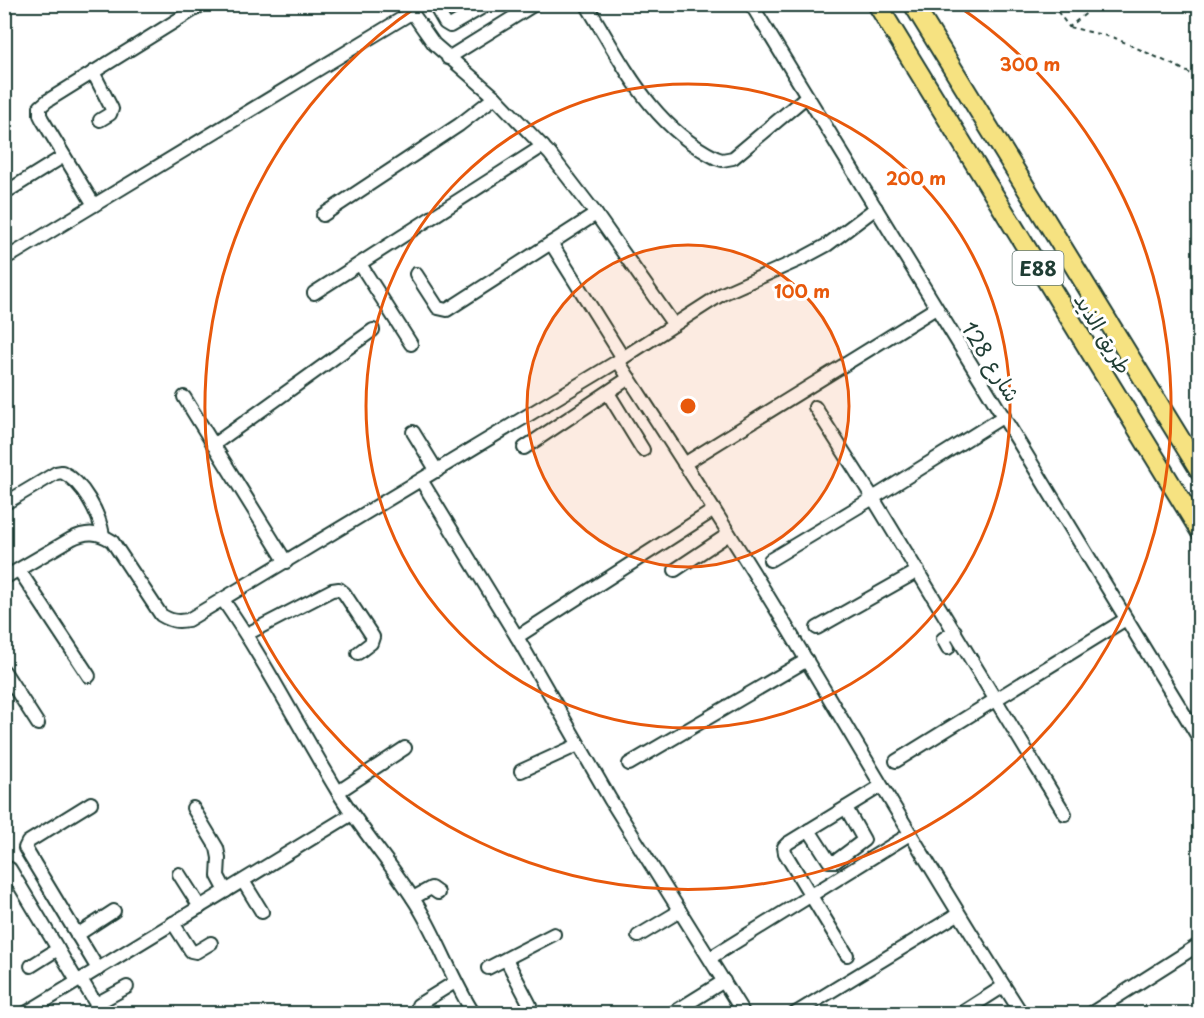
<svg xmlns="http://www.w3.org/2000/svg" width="1204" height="1018" viewBox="0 0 1204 1018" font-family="'Playpen Sans','Playpen Sans Arabic',sans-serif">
	<rect width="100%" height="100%" fill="#fff"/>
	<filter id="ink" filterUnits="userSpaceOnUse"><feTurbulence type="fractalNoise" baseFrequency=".0167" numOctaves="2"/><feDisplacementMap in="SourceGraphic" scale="12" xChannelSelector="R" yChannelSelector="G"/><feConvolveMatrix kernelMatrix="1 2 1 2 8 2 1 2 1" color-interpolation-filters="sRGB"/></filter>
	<g filter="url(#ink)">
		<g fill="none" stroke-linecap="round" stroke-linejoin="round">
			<defs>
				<g id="minor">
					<path d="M406 4 434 44 495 97 550 154 596 214 674 325"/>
					<path d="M434 4 445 23 450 26 488 4"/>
					<path d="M586 4C624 65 650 125 716 158L722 160 733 158 807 96"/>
					<path d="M751 4C901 250 1051 494 1200 740"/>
					<path d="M448 58 535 4"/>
					<path d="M93 72 112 109 110 114 100 120"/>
					<path d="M11 189 64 156"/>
					<path d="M94 205 42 119 40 115V107L47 101 203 4"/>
					<path d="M323 215 459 125 495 97"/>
					<path d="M551 243 623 358"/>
					<path d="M4 258 15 253 411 13"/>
					<path d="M360 264 411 344"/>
					<path d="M416 274 438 308 447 310 596 214"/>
					<path d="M314 293 543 146"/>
					<path d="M618 361C682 460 747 559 807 661 878 779 947 898 1022 1014"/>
					<path d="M608 393 643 450"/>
					<path d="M184 397 286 562"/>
					<path d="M815 407 873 498 1065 814"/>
					<path d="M413 432 437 471"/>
					<path d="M213 445 373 330"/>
					<path d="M524 448 629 378"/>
					<path d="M684 464 936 308"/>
					<path d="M421 480 517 637 610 799 744 1014"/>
					<path d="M4 504 56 473 62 472C83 482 99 513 103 535"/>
					<path d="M770 560 873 498 1004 416"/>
					<path d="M19 570 89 676"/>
					<path d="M675 570 729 534"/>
					<path d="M4 578 71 539C87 531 98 532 112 541L161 615C171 621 177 622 188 620L618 361 722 294 801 259 827 245 876 208"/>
					<path d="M223 600C266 662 299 728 338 792 363 833 395 868 419 908 440 943 452 980 474 1014"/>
					<path d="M817 628 918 571"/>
					<path d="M247 634 332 590 339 589 344 593 373 637 371 643 358 653"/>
					<path d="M517 637 714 510"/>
					<path d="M948 648 943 639 955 631"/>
					<path d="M4 671 38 724"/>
					<path d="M896 761 1126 619"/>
					<path d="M629 764 807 660"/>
					<path d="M521 771 578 745"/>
					<path d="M338 792 405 748"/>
					<path d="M91 803 28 842 25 848 98 969"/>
					<path d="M193 808 217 848 219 858 218 876 226 891"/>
					<path d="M809 830 829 861H836L864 840 846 808"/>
					<path d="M4 866 10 869 77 981"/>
					<path d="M179 874 200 907"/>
					<path d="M243 881 262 912"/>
					<path d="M413 898 431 888 438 893"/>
					<path d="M173 923 191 951 196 952 211 943"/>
					<path d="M77 935 114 911"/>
					<path d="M638 936 680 911"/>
					<path d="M847 955 785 853 784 847 788 843 881 786"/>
					<path d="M710 958 910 834"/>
					<path d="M506 959 530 1005 529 1014"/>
					<path d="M31 966 58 949"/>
					<path d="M488 968 554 934"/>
					<path d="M81 979 102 1014"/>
					<path d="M96 1004 127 987"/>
					<path d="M418 1005 455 982"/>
					<path d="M24 1014 352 814"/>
					<path d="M671 1014 724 981"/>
					<path d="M794 1014 958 914"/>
					<path d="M960 1014 1004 986"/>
					<path d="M1090 1014 1200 944"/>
				</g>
				<g id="highway">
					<path d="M877 4 1200 531"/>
					<path d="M913 4 1200 471"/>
				</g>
			</defs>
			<use href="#minor" stroke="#1f3d34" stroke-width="16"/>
			<use href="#highway" stroke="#1f3d34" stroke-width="22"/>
			<g stroke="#1f3d34" stroke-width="2" stroke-dasharray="4.5 4.5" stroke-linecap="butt">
				<path d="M1052 4 1069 27 1098 4"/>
				<path d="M1069 27 1115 38 1180 68 1200 79"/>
			</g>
			<use href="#minor" stroke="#fff" stroke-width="12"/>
			<use href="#highway" stroke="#f6e281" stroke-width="18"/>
		</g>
	</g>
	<circle cx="688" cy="406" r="161" fill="#e8590c" fill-opacity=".12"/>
	<g fill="none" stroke="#e8590c" stroke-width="3">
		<circle cx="688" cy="406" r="161"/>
		<circle cx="688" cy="406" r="322"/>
		<path d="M958 6A483 483 0 1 1 418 6"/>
	</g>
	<g text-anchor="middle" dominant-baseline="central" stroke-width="6" stroke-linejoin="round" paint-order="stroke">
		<rect fill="#fff" stroke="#627771" stroke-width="1.5" x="1012.5" y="251" width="51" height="34" rx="4.5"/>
		<g font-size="20" font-weight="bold" fill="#1f3d34">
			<text x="1038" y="268">E88</text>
		</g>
		<g font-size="21" fill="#1f3d34" stroke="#fff">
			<text transform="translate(1104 333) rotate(59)">طريق الذيد</text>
			<text transform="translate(992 361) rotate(58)">شارع 128</text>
		</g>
	</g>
	<circle cx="688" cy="406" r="9" fill="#e8590c" stroke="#fff" stroke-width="3"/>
	<g font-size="18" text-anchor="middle" font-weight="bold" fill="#e8590c" stroke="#fff" stroke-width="6" stroke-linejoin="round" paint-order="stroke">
		<text x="1030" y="71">300 m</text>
		<text x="916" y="185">200 m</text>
		<text x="802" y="298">100 m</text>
	</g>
	<rect width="1204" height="1018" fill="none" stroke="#fff" stroke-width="24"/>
	<rect x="12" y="12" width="1180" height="994" fill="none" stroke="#1f3d34" stroke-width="2" filter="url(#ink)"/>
</svg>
